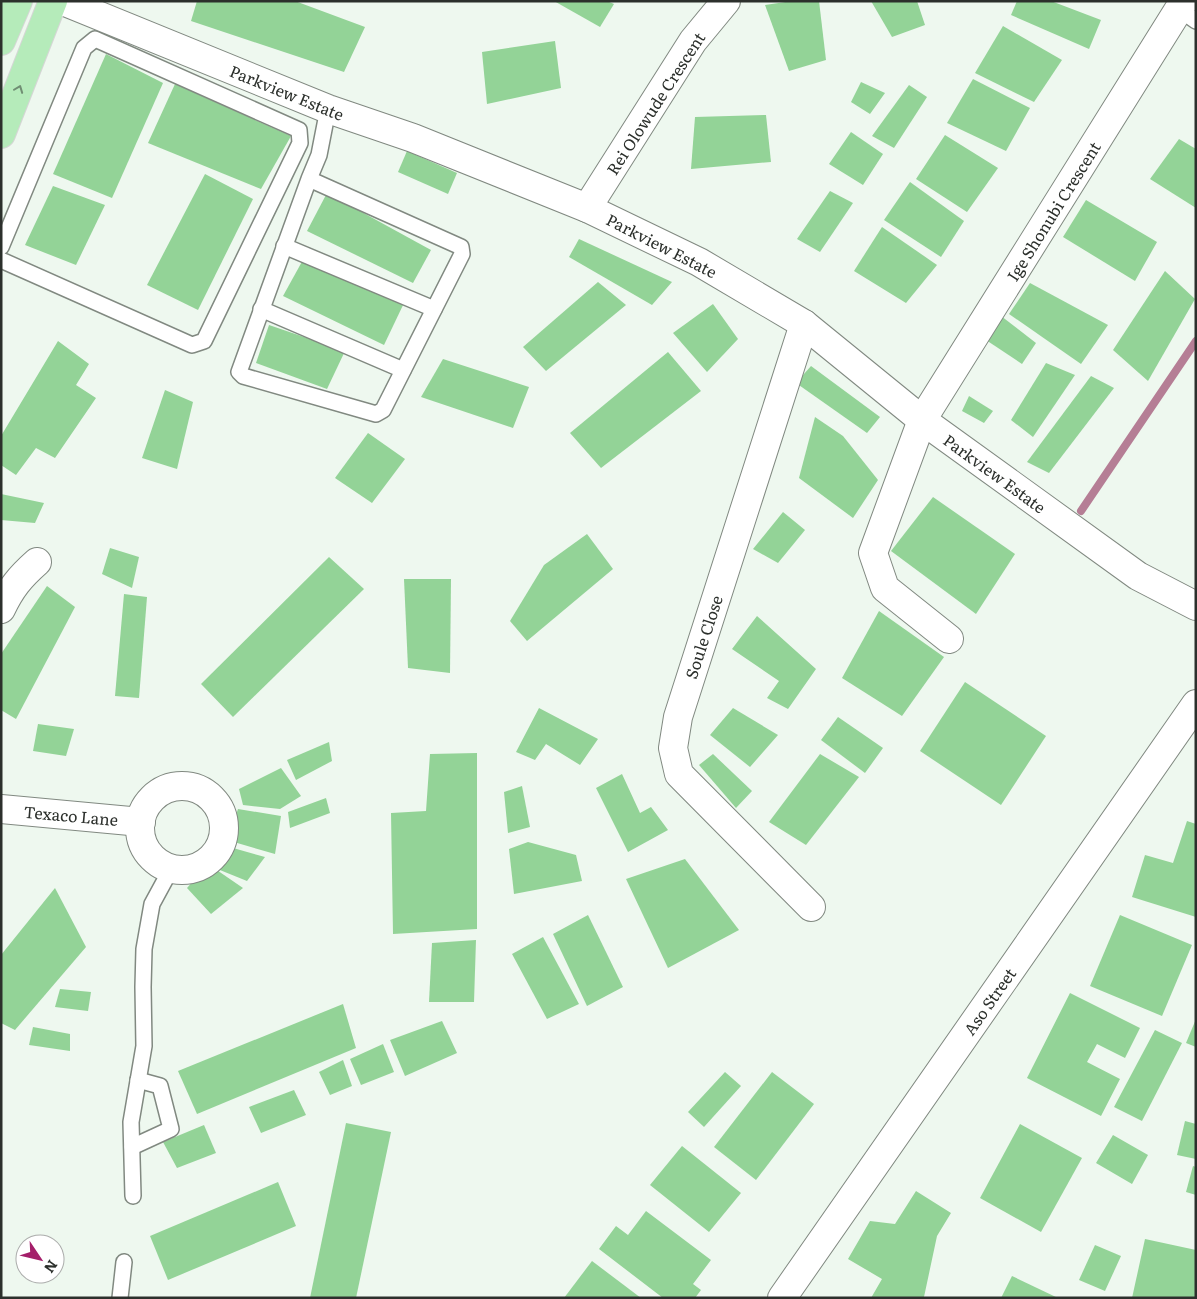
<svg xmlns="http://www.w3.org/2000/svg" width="1197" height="1299" viewBox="0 0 1197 1299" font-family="Literata,serif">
	<rect width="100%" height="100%" fill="#eef8ef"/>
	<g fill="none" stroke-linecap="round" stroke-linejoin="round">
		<path stroke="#b57e95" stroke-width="8" d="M1081 511 1196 341"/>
	</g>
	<g fill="#93d397">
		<path d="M197 1H295L365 27 344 72 191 21Z"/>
		<path d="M554 1H607L614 4 600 27Z"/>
		<path d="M792 1H819L826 60 789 71 765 5Z"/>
		<path d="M871 1H917L925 25 892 37Z"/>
		<path d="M1017 1H1051L1101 20 1089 49 1011 15Z"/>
		<path d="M1003 26 1062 60 1034 102 975 73Z"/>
		<path d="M555 41 561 88 487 104 482 52Z"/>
		<path d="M106 54 163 83 112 198 53 174Z"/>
		<path d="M973 79 1030 108 1006 151 947 123Z"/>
		<path d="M861 82 885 93 870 114 851 102Z"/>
		<path d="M175 84 291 136 261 189 148 143Z"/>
		<path d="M909 85 927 97 894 148 872 136Z"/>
		<path d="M766 115 771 162 691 169 695 117Z"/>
		<path d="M851 132 883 154 863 185 829 164Z"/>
		<path d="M945 135 998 168 967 212 916 179Z"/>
		<path d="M1179 139 1196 149V208L1150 179Z"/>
		<path d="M407 151 457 173 448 194 398 172Z"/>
		<path d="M205 174 253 199 198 310 147 285Z"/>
		<path d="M910 182 964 221 941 257 884 220Z"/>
		<path d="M53 186 105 205 76 265 25 245Z"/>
		<path d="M830 191 853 203 820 252 797 239Z"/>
		<path d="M327 193 431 250 413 283 307 231Z"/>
		<path d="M1086 200 1157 242 1135 281 1063 237Z"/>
		<path d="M882 227 937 265 906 303 854 271Z"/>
		<path d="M579 239 672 282 652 305 569 257Z"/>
		<path d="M304 258 404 303 384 345 283 296Z"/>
		<path d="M1165 271 1195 299 1148 381 1113 350Z"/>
		<path d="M598 282 626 305 546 371 523 347Z"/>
		<path d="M1030 283 1108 325 1081 364 1009 314Z"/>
		<path d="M713 304 738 339 707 372 673 333Z"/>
		<path d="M1001 316 1036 343 1022 364 986 340Z"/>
		<path d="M269 325 345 351 327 389 256 363Z"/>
		<path d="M58 341 89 364 76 385 96 398 55 458 36 448 16 475 1 465V436Z"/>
		<path d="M668 352 701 391 601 468 570 433Z"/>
		<path d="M443 359 529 387 513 428 421 397Z"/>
		<path d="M1046 363 1075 375 1033 437 1011 420Z"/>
		<path d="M811 366 880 417 867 433 796 383Z"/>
		<path d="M1091 376 1114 388 1049 473 1027 462Z"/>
		<path d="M165 390 193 402 177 469 142 458Z"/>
		<path d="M969 396 993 411 984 423 962 411Z"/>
		<path d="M815 417 843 436 878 480 853 518 799 478Z"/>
		<path d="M368 433 405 459 372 503 335 478Z"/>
		<path d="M1 494 44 503 35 523 1 520Z"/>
		<path d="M933 497 1015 554 976 614 891 551Z"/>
		<path d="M783 512 805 530 778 563 753 549Z"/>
		<path d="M587 534 613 569 527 641 510 621 544 565Z"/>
		<path d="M110 548 139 557 132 588 102 574Z"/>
		<path d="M329 557 364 589 233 717 201 684Z"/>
		<path d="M404 579H451L450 673 408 668Z"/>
		<path d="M47 586 75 607 16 719 1 710V654Z"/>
		<path d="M124 594 147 597 139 698 115 696Z"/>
		<path d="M879 611 944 657 902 716 842 678Z"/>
		<path d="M757 616 816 669 788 709 767 698 779 681 732 649Z"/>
		<path d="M965 682 1046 736 1001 805 920 751Z"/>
		<path d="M539 708 598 739 580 765 546 744 535 760 516 752Z"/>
		<path d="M733 708 778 735 750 767 710 735Z"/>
		<path d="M838 717 883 748 865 773 821 740Z"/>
		<path d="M38 724 74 729 66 756 33 751Z"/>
		<path d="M329 742 332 761 296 780 287 760Z"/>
		<path d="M477 753V929L393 934 391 813 426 811 430 754Z"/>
		<path d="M713 754 752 791 736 808 699 765Z"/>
		<path d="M820 754 859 777 806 845 769 822Z"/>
		<path d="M281 768 301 796 280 809 243 805 239 789Z"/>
		<path d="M622 774 640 813 651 807 668 830 628 852 596 788Z"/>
		<path d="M522 786 530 827 508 833 504 792Z"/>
		<path d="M326 798 330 813 290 828 288 812Z"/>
		<path d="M238 809 281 816 275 854 227 840Z"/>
		<path d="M1187 821 1196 824V917L1132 897 1145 855 1173 863Z"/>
		<path d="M528 842 576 855 582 881 514 894 509 849Z"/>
		<path d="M226 846 265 857 247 881 210 866Z"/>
		<path d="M685 859 739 930 668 968 626 879Z"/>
		<path d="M208 864 243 888 211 914 187 888Z"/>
		<path d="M55 888 86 947 15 1030 1 1023V955Z"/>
		<path d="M588 915 623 987 587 1006 553 934Z"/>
		<path d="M1120 915 1192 945 1162 1016 1090 986Z"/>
		<path d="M543 937 579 1004 547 1019 512 954Z"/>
		<path d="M476 940 474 1002H429L432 943Z"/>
		<path d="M60 989 91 992 88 1011 55 1007Z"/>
		<path d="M1070 993 1140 1028 1125 1058 1097 1044 1087 1062 1120 1079 1101 1116 1027 1078Z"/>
		<path d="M343 1004 356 1048 197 1114 178 1071Z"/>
		<path d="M1196 1019V1047L1186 1043Z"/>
		<path d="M442 1021 457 1053 405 1076 390 1040Z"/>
		<path d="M33 1027 70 1034V1051L29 1045Z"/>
		<path d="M1155 1030 1182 1043 1142 1121 1114 1107Z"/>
		<path d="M383 1044 394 1072 361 1085 350 1059Z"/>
		<path d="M343 1060 352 1086 330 1095 319 1072Z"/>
		<path d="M725 1072 741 1086 704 1127 688 1112Z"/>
		<path d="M772 1072 814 1104 756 1180 714 1147Z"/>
		<path d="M294 1090 306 1115 261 1133 249 1107Z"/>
		<path d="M1185 1121 1196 1124V1159L1177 1155Z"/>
		<path d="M346 1123 391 1132 356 1298H310Z"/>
		<path d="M1020 1124 1082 1158 1041 1232 980 1198Z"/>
		<path d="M204 1125 216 1153 177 1168 163 1142Z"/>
		<path d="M1113 1135 1148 1155 1132 1184 1096 1163Z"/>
		<path d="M682 1146 741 1193 709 1232 650 1185Z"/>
		<path d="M1193 1166 1196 1167V1195L1186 1192Z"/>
		<path d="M278 1182 296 1226 168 1280 150 1236Z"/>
		<path d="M916 1191 951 1213 937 1236 924 1297 871 1298 882 1279 848 1259 870 1221 895 1224Z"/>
		<path d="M646 1211 711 1260 693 1284 701 1290 695 1298H663L599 1249 616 1226 628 1235Z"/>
		<path d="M1145 1239 1196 1250V1298H1132Z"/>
		<path d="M1095 1245 1121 1256 1105 1291 1079 1280Z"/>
		<path d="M592 1261 641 1298H564Z"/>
		<path d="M1012 1276 1058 1298H1001Z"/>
	</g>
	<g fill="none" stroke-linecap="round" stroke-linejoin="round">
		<defs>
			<g id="lane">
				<path d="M1179 9 1196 21"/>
				<path d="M309 179 461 247 462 254 383 410 376 414 243 376 239 372 309 179 319 155 328 109"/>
				<path d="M284 246 434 309"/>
				<path d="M1 247 84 48 95 39 299 130 300 143 204 341 192 345 1 260"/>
				<path d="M261 309 403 370"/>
				<path d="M132 1147 171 1129 160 1086 138 1080"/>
				<path d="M133 1196 131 1122 144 1046 143 987 144 949 152 904 171 869"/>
				<path d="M120 1298 124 1262"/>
			</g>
			<g id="street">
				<path d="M63 1 328 109 413 138 587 208 699 262 804 324 922 420 1138 576 1196 606"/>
				<path d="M587 208 693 41 726 1"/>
				<path d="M804 324 678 717 673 748 679 774 811 907"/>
				<path d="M1 609C11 588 20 577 37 562"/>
				<path d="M949 639 885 588 873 553 922 420 1184 1"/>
				<circle cx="182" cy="828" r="42"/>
				<path d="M1 809 141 822"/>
				<path d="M782 1298 1196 704"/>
			</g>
			<g id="primary">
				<path d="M1 41 18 1"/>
				<path d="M1 134 53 1"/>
			</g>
		</defs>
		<use href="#lane" stroke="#818981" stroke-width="18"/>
		<use href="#street" stroke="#818981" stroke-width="30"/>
		<use href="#primary" stroke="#d5d6d5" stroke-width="30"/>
		<use href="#lane" stroke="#fff" stroke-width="15"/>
		<use href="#street" stroke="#fff" stroke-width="28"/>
		<use href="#primary" stroke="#b5ebba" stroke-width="28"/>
	</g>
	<defs><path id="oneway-chevron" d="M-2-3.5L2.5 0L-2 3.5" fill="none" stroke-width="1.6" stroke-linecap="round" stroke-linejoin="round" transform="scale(1.25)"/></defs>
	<use stroke="#708e73" href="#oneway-chevron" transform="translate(19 89) rotate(-69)"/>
	<g text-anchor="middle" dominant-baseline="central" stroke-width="5" stroke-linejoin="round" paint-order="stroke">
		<g font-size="16" fill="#2c302c" stroke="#fff">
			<text transform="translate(287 92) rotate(22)">Parkview Estate</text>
			<text transform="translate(655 103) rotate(-57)">Rei Olowude Crescent</text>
			<text transform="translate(1053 211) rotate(-58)">Ige Shonubi Crescent</text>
			<text transform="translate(662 245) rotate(27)">Parkview Estate</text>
			<text transform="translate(995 473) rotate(36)">Parkview Estate</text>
			<text transform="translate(703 637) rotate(-72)">Soule Close</text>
			<text transform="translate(71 815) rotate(5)">Texaco Lane</text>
			<text transform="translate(989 1001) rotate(-55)">Aso Street</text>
		</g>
	</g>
	<rect width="1197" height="1299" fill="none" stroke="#2c302c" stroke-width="5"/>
	<g transform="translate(40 1259) rotate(125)"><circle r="24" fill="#ffffff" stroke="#abacab"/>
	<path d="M0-4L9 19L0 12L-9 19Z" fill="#a41f6a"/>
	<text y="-8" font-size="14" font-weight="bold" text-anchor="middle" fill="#2c302c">N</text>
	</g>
</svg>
